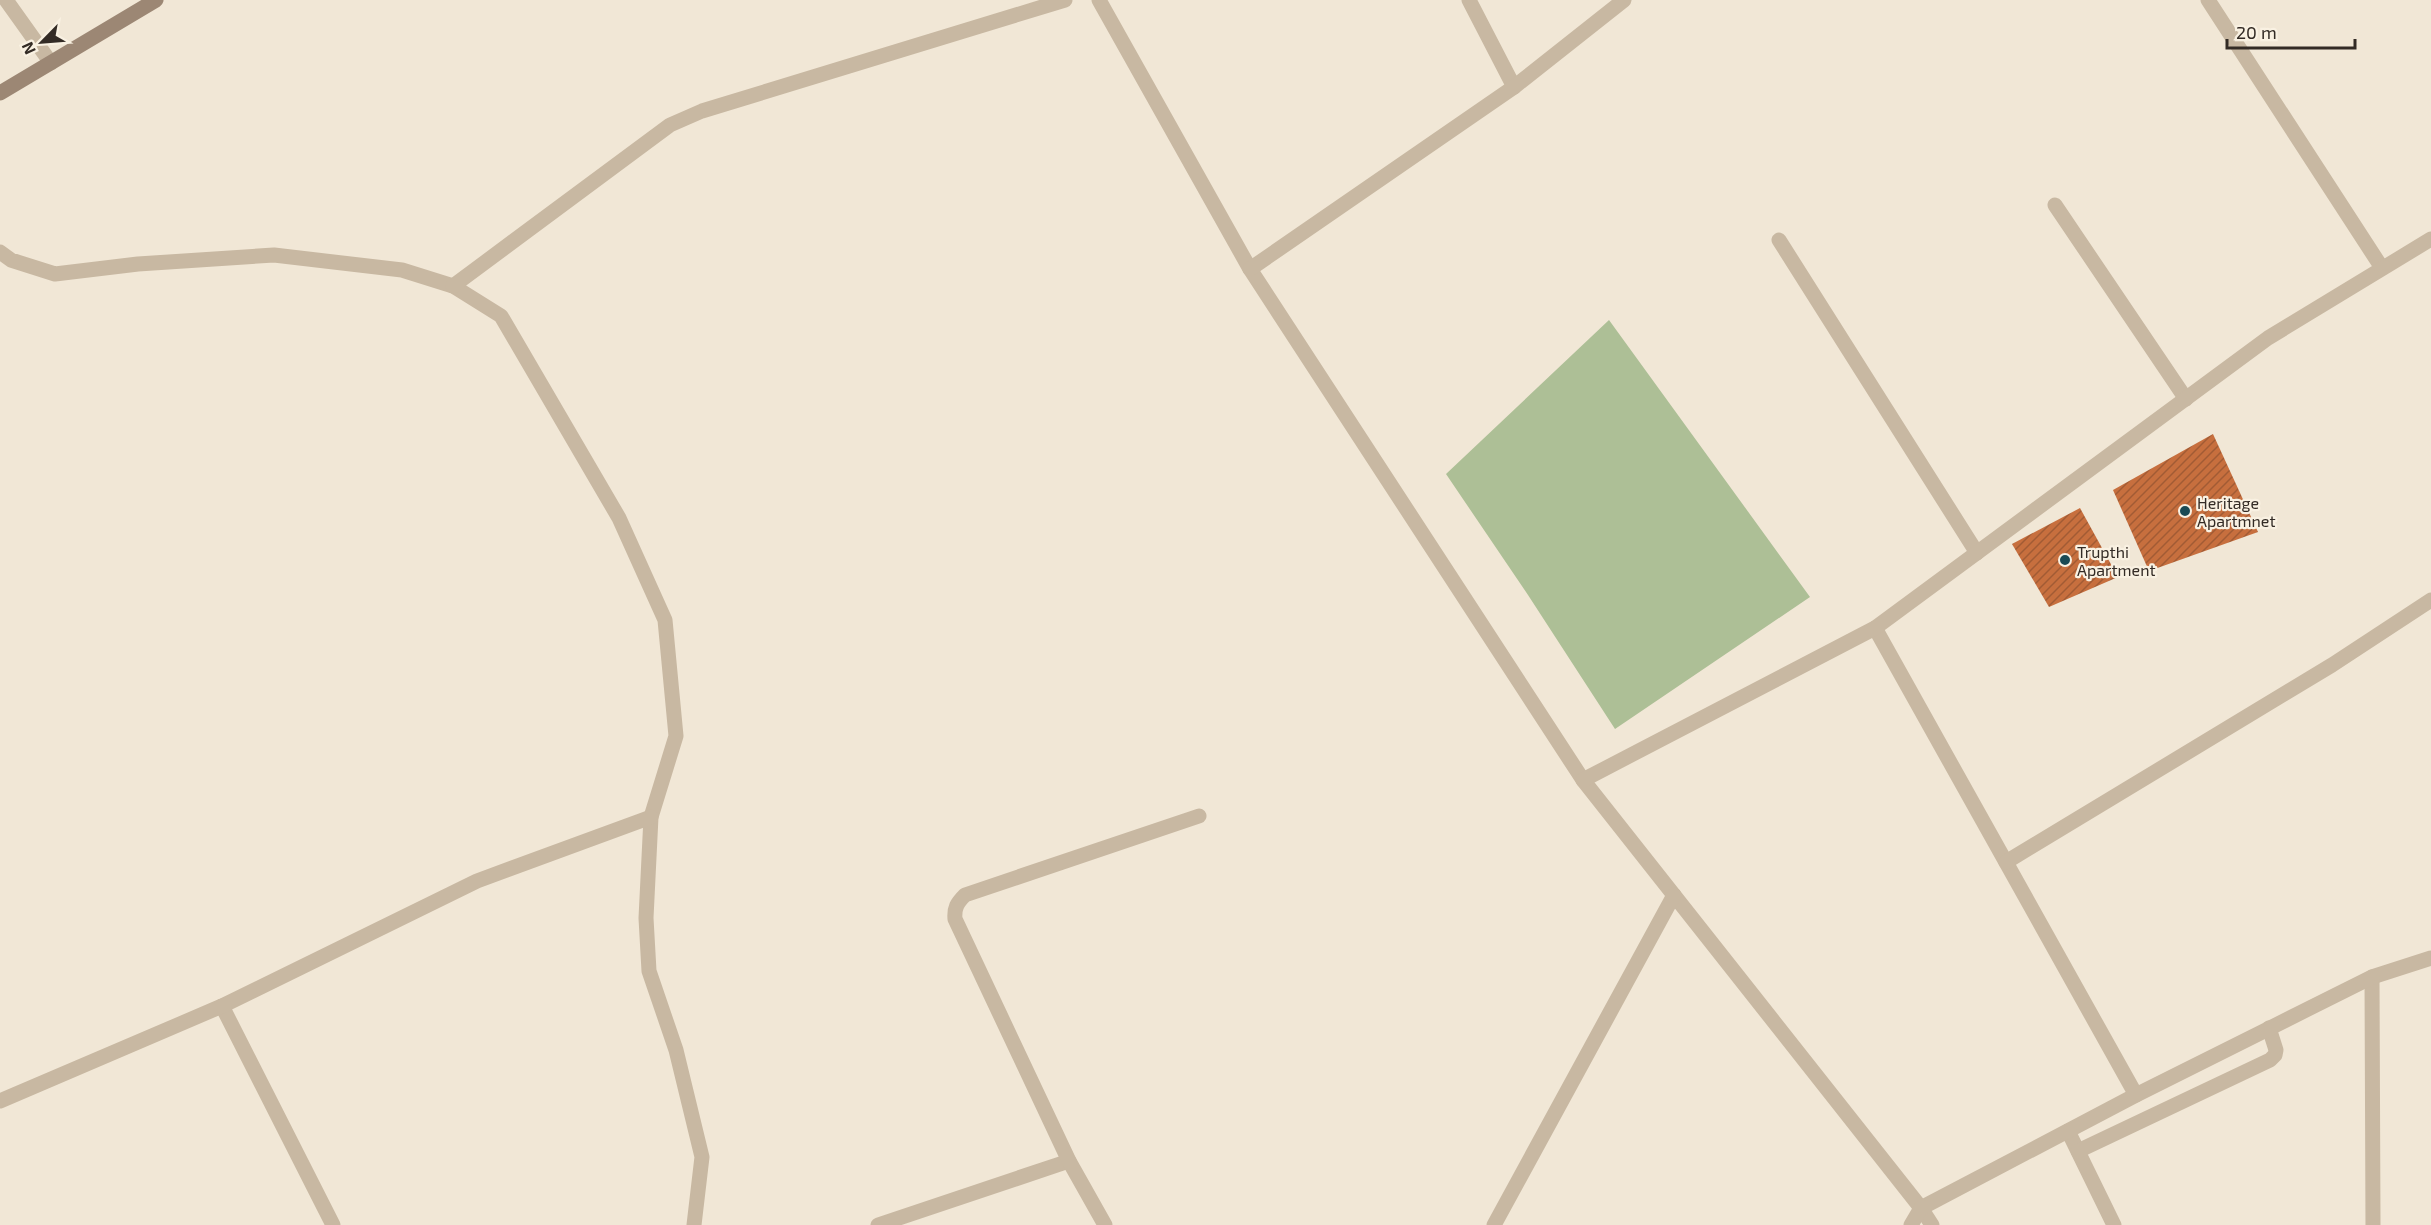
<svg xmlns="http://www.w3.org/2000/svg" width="2431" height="1225" viewBox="0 0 2431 1225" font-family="'Exo 2',sans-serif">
	<defs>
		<pattern id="building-hatch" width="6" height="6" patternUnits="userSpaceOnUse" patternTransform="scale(1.5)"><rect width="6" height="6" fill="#c76f3e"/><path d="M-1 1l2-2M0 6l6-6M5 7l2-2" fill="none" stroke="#a25b34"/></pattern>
	</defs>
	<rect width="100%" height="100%" fill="#f1e7d6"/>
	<path fill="#adbf96" d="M1609 320 1810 597 1615 729 1528 595 1446 474Z"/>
	<g fill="url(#building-hatch)">
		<path d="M2213 434 2258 532 2149 571 2113 490Z"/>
		<path d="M2080 508 2118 577 2049 607 2012 544Z"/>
	</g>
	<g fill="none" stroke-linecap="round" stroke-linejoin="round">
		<g stroke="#c8b8a2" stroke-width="15">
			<path d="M6 0 51 63"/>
			<path d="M1099 0 1250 269 1583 780 1921 1208 1932 1225"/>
			<path d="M1469 0 1514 87"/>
			<path d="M2208 0 2382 268"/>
			<path d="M2055 205 2186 399"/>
			<path d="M1779 240 1977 553"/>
			<path d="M0 252 11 260 55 274 138 264 274 255 402 270 453 286 501 316 619 518 665 620 676 736 651 817 646 918 649 971 676 1050 702 1157 694 1225"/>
			<path d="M1250 269 1514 87 1624 0"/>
			<path d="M453 286 670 125 702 111 1065 0"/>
			<path d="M1875 628 2136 1095"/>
			<path d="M1583 780 1875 628 2268 338 2431 239"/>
			<path d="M2006 862 2332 665 2431 600"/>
			<path d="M2372 977 2373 1225"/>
			<path d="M222 1006 333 1225"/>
			<path d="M0 1101 222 1006 477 881 651 817"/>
			<path d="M2068 1131 2114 1225"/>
			<path d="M2078 1151 2270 1060 2275 1055 2276 1050 2269 1028"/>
			<path d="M878 1225 1069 1161"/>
			<path d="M1105 1225 1069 1161 955 919C954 908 957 903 965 895L1199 816"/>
			<path d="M1494 1225 1674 895"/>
			<path d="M1911 1225 1921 1208 2136 1095 2372 977 2431 958"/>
		</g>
		<path stroke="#9c8774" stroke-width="15" d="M0 93 156 0"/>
	</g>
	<g fill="#1a4a54" stroke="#f9f1e2" stroke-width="2">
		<circle cx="2185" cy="511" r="6"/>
		<circle cx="2065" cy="560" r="6"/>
	</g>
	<g text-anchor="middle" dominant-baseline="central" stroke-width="4.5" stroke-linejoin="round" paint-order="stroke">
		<g font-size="16" fill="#332b25" stroke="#f9f1e2" text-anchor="start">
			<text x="2197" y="502">Heritage<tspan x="2197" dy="18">Apartmnet</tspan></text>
			<text x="2077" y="551">Trupthi<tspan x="2077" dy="18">Apartment</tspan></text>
		</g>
	</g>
	<g transform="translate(42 42) rotate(245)" stroke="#f9f1e2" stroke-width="4.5" paint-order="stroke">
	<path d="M0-4.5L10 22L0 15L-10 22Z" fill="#332b25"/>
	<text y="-9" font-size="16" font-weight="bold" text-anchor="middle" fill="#332b25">N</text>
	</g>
	<path d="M2227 39v9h128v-9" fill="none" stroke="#332b25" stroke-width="3"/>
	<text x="2236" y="39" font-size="18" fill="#332b25" stroke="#f9f1e2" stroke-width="4.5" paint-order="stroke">20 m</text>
</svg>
